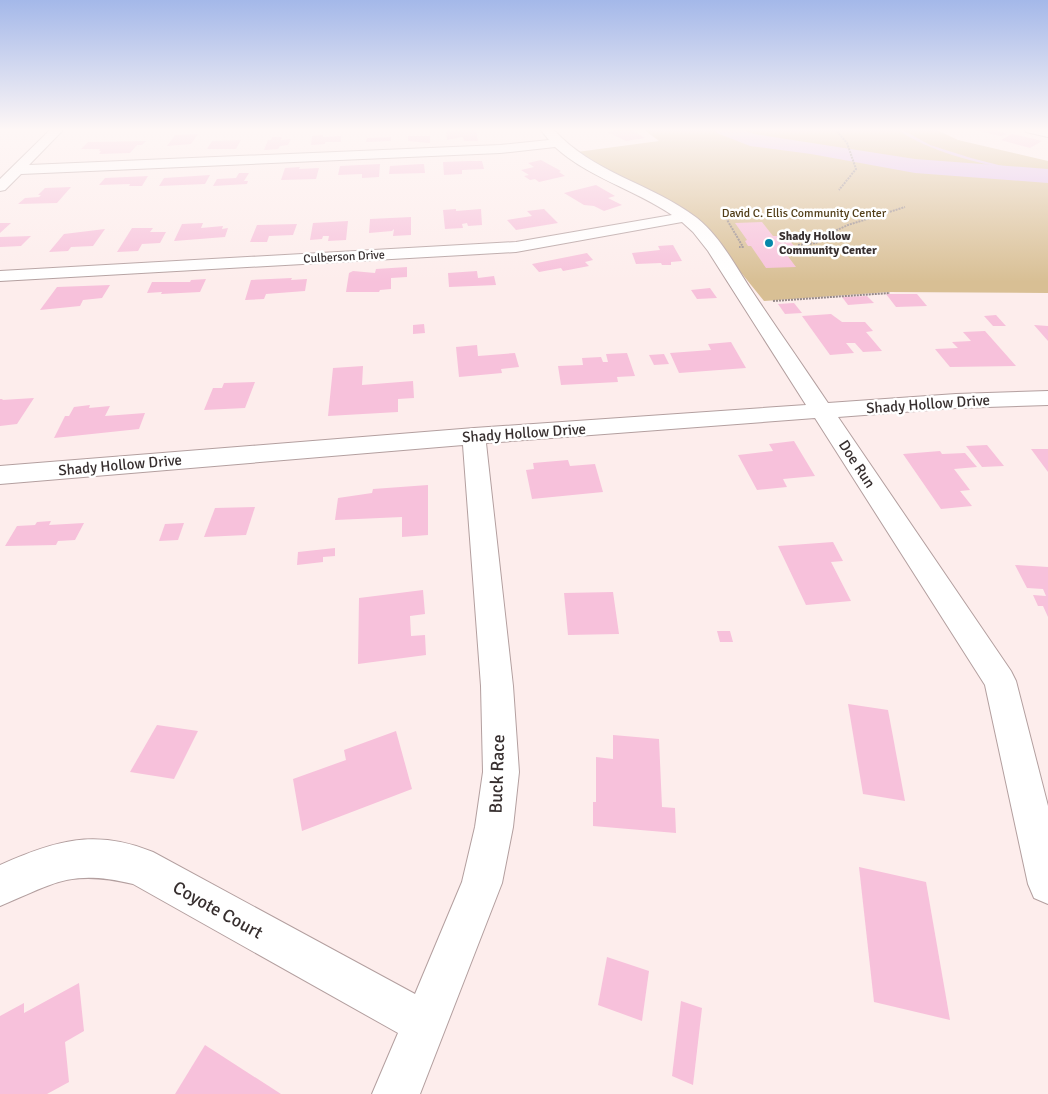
<svg xmlns="http://www.w3.org/2000/svg" width="1048" height="1094" viewBox="0 0 1048 1094" font-family="Signika,sans-serif">
	<rect width="100%" height="100%" fill="#fdedec"/>
	<path fill="#d8bf94" d="M643 129H935L958 140 1048 161V293L889 292 764 301 709 233 577 152 659 141Z"/>
	<g fill="none" stroke-linecap="round" stroke-linejoin="round">
		<path fill="#dfbeeb" fill-rule="evenodd" d="M896 129H901L930 145 971 158 1030 173 1028 174C983 163 935 155 896 129Z"/>
		<path fill="#dfbeeb" fill-rule="evenodd" d="M714 129H741L754 134 915 159 1048 169V183L915 173 811 154 750 146 717 133Z"/>
	</g>
	<g fill="#f7c1db">
		<path d="M623 129 632 130 645 138 626 141 607 132Z"/>
		<path d="M993 129 1007 134 1000 136 975 130Z"/>
		<path d="M476 130 478 141H464L463 137 447 140 446 131Z"/>
		<path d="M198 134 191 144 167 146 175 135Z"/>
		<path d="M1012 134 1026 137 1042 141 1030 148 1001 140Z"/>
		<path d="M323 135V137L341 136V142H325V144L311 145 312 136Z"/>
		<path d="M408 136H430V143L408 141Z"/>
		<path d="M272 137H282L281 140 291 139 288 145 280 146 278 149 264 150 268 140H271Z"/>
		<path d="M391 137V141L366 142 367 138Z"/>
		<path d="M241 140 236 149H207L212 141Z"/>
		<path d="M146 141 142 145H137L130 153 99 154 101 151H99L100 149H81L88 142Z"/>
		<path d="M541 160 561 171 559 172 565 176 539 182 535 179 530 180 524 176 529 175 521 170 534 167 528 163Z"/>
		<path d="M470 161H482L484 169 462 170V174L444 175 443 162Z"/>
		<path d="M380 164 379 177 362 178V174L338 175 340 166Z"/>
		<path d="M421 164H424L425 173 389 174 390 166Z"/>
		<path d="M300 167 299 169 319 168 316 179 281 180 285 168Z"/>
		<path d="M239 173H249L244 181H248L247 184 213 186 217 179 236 178Z"/>
		<path d="M210 175 205 184 159 186 164 178Z"/>
		<path d="M148 176 142 186H129L130 184 99 185 105 178Z"/>
		<path d="M596 185 615 196 608 198 622 205 604 211 594 206 584 205 564 193Z"/>
		<path d="M71 187 57 203 18 204 25 198 39 197 41 195H38L45 188Z"/>
		<path d="M456 209V211L481 209 482 225 468 226 467 223 462 224 463 228 445 229 443 210Z"/>
		<path d="M544 209 558 223 516 230 507 220 532 216 527 211Z"/>
		<path d="M411 217V235L393 236 394 229 392 231 369 233 370 219Z"/>
		<path d="M348 221 346 240 328 241 329 236H323L322 239 310 240 313 223Z"/>
		<path d="M762 222 773 236H786L797 250 784 251 796 267 766 268 751 246H748L745 241 747 240 735 223Z"/>
		<path d="M0 223H11L0 233Z"/>
		<path d="M203 223 201 228 223 226 222 229 228 228 225 237 174 241 182 224Z"/>
		<path d="M297 224 293 235 269 236 267 242H250L257 225Z"/>
		<path d="M132 228H153L150 232H166L160 243 142 244 138 251 117 252Z"/>
		<path d="M105 229 93 246 71 247 68 251 49 252 64 234Z"/>
		<path d="M31 236 21 246 0 247V237Z"/>
		<path d="M673 245 682 261 671 262V265H662L661 263 636 264 632 253 660 250 658 246Z"/>
		<path d="M587 253 593 260 585 262 589 266 563 271 561 268 539 272 532 264Z"/>
		<path d="M407 267V277L391 278V289L380 290 379 292H346L349 273 353 271 375 273 376 269Z"/>
		<path d="M477 271 478 278 494 276 496 285 449 287 448 273Z"/>
		<path d="M292 278 291 280 307 279 305 291 266 294 264 299 245 300 251 280Z"/>
		<path d="M206 279 200 292 161 294 162 292 147 293 152 282H190L191 280Z"/>
		<path d="M110 285 102 298 83 300 80 306 40 310 57 287Z"/>
		<path d="M710 288 717 298 697 299 691 290Z"/>
		<path d="M886 294H917L927 306 896 307Z"/>
		<path d="M867 296 874 303 848 305 842 297Z"/>
		<path d="M794 303 802 313 785 314 778 304Z"/>
		<path d="M831 314 842 322H865L873 331 866 332 882 351 863 352 855 343H846L854 353 830 355 802 316Z"/>
		<path d="M996 315 1006 326H993L984 316Z"/>
		<path d="M424 324 425 333 413 334V325Z"/>
		<path d="M1034 325 1048 326V341Z"/>
		<path d="M985 331 1016 366 950 367 935 349 958 348 952 342 971 341 963 332Z"/>
		<path d="M731 342 746 368 679 373 670 353 711 350 708 344Z"/>
		<path d="M477 345 478 356 515 353 519 367 501 369 502 373 459 377 456 347Z"/>
		<path d="M627 353 635 376 617 377 618 382 561 385 558 366 583 365 582 358 601 357 603 362H608L606 354Z"/>
		<path d="M664 354 669 364 654 365 649 355Z"/>
		<path d="M363 366 362 385 413 381 414 398 398 399V412L328 416 333 368Z"/>
		<path d="M255 382 245 408 204 410 213 388H222L224 383Z"/>
		<path d="M34 398 17 424 0 426V399H3L2 400Z"/>
		<path d="M90 405 89 408 110 406 105 416 145 413 139 429 54 438 65 416H69L74 407Z"/>
		<path d="M794 441 815 476 783 479 787 487 757 490 738 455 773 451 769 444Z"/>
		<path d="M987 445 1004 466 982 467 966 446Z"/>
		<path d="M1031 449H1048V472Z"/>
		<path d="M940 451 942 454 965 453 977 467 954 469 970 490 960 491 972 506 941 509 903 454Z"/>
		<path d="M568 460 570 466 595 464 603 492 532 499 526 470 534 469 533 463Z"/>
		<path d="M428 485V535L402 537V517L335 520 338 498 372 493 373 489Z"/>
		<path d="M255 507 246 535 204 537 215 508Z"/>
		<path d="M51 521 49 525 84 523 75 540 58 541 56 545 5 546 17 526 35 525 37 522Z"/>
		<path d="M184 523 178 540 159 541 165 524Z"/>
		<path d="M833 542 843 561 831 562 851 601 806 605 778 546Z"/>
		<path d="M335 548V556L323 557V562L297 565 298 552Z"/>
		<path d="M1015 565 1048 567V617L1043 606H1038L1033 595 1046 596 1043 589 1027 588Z"/>
		<path d="M423 590 425 614 410 616 411 636 425 635 426 655 358 664 359 598Z"/>
		<path d="M613 592 619 634 568 635 564 593Z"/>
		<path d="M717 631H730L733 642H720Z"/>
		<path d="M848 704 888 710 905 801 863 794Z"/>
		<path d="M157 725 198 731 174 779 130 772Z"/>
		<path d="M396 731 412 789 302 831 293 779 346 760 344 750Z"/>
		<path d="M613 735 659 739 662 807 675 808 676 833 593 826V802H596V757L613 759Z"/>
		<path d="M859 867 926 882 950 1020 874 1002Z"/>
		<path d="M607 957 649 971 642 1021 598 1005Z"/>
		<path d="M79 983 84 1031 65 1042 69 1082 47 1094H0V1016L24 1003V1013Z"/>
		<path d="M681 1001 702 1008 693 1085 672 1076Z"/>
		<path d="M205 1045 281 1094H175Z"/>
	</g>
	<g fill="none" stroke-linecap="round" stroke-linejoin="round">
		<defs>
			<g id="street">
				<path d="M51 129H64L29 165 500 145 549 140 540 129H553C592 173 651 183 697 218 721 237 737 269 754 294 778 330 804 367 828 403L956 394 1048 391V405L956 408 838 417 1011 671 1016 681 1048 806V904L1034 898 1028 884 985 685 815 418 486 443 513 686 519 772 513 827 502 883 420 1094H372L398 1033 133 884C71 869 55 883 0 906V865C54 841 95 828 153 852L415 994 462 882 475 827 483 772 481 686 463 445 0 484V466L474 428 806 405 708 251 693 232 682 222 516 252 0 281V271L516 242 672 215C634 189 589 178 555 147L500 153 21 174 5 190 0 191V179Z"/>
				<path d="M1024 129H1048V137L1026 132Z"/>
			</g>
		</defs>
		<use href="#street" stroke="#b39f9f" stroke-width="2"/>
		<g stroke="#958989" stroke-width="2" stroke-dasharray="2 1" stroke-linecap="butt">
			<path d="M835 129 847 143 856 169 839 190"/>
			<path d="M726 218 743 247H739"/>
			<path d="M798 245 816 243 828 234 848 225 905 207"/>
			<path d="M773 301 890 293"/>
		</g>
		<use href="#street" fill="#fff" fill-rule="evenodd"/>
	</g>
	<linearGradient id="sky" x2="0" y2="1"><stop stop-color="#a4b8e9"/><stop offset="0.46" stop-color="#fef7f6"/><stop offset="1" stop-color="#fef7f6" stop-opacity="0"/></linearGradient>
	<rect width="1048" height="282" fill="url(#sky)"/>
	<circle fill="#0688aa" stroke="#fff" stroke-width="2" cx="769" cy="243" r="5"/>
	<g text-anchor="middle" dominant-baseline="central" stroke-width="5" stroke-linejoin="round" paint-order="stroke">
		<g font-size="12" fill="#523e18" stroke="#fff">
			<text x="804" y="213">David C. Ellis Community Center</text>
		</g>
		<g font-size="12" font-weight="bold" fill="#372f2f" stroke="#fff" text-anchor="start">
			<text x="779" y="236">Shady Hollow<tspan x="779" dy="14">Community Center</tspan></text>
		</g>
		<g font-size="12" fill="#372f2f" stroke="#fff">
			<text transform="translate(344 257) rotate(-3)">Culberson Drive</text>
		</g>
		<g font-size="15" fill="#372f2f" stroke="#fff">
			<text transform="translate(928 404) rotate(-4)">Shady Hollow Drive</text>
			<text transform="translate(524 433) rotate(-4)">Shady Hollow Drive</text>
			<text transform="translate(857 464) rotate(57)">Doe Run</text>
			<text transform="translate(120 465) rotate(-5)">Shady Hollow Drive</text>
		</g>
		<g font-size="18" fill="#372f2f" stroke="#fff">
			<text transform="translate(497 774) rotate(-88)">Buck Race</text>
			<text transform="translate(218 910) rotate(29)">Coyote Court</text>
		</g>
	</g>
</svg>
